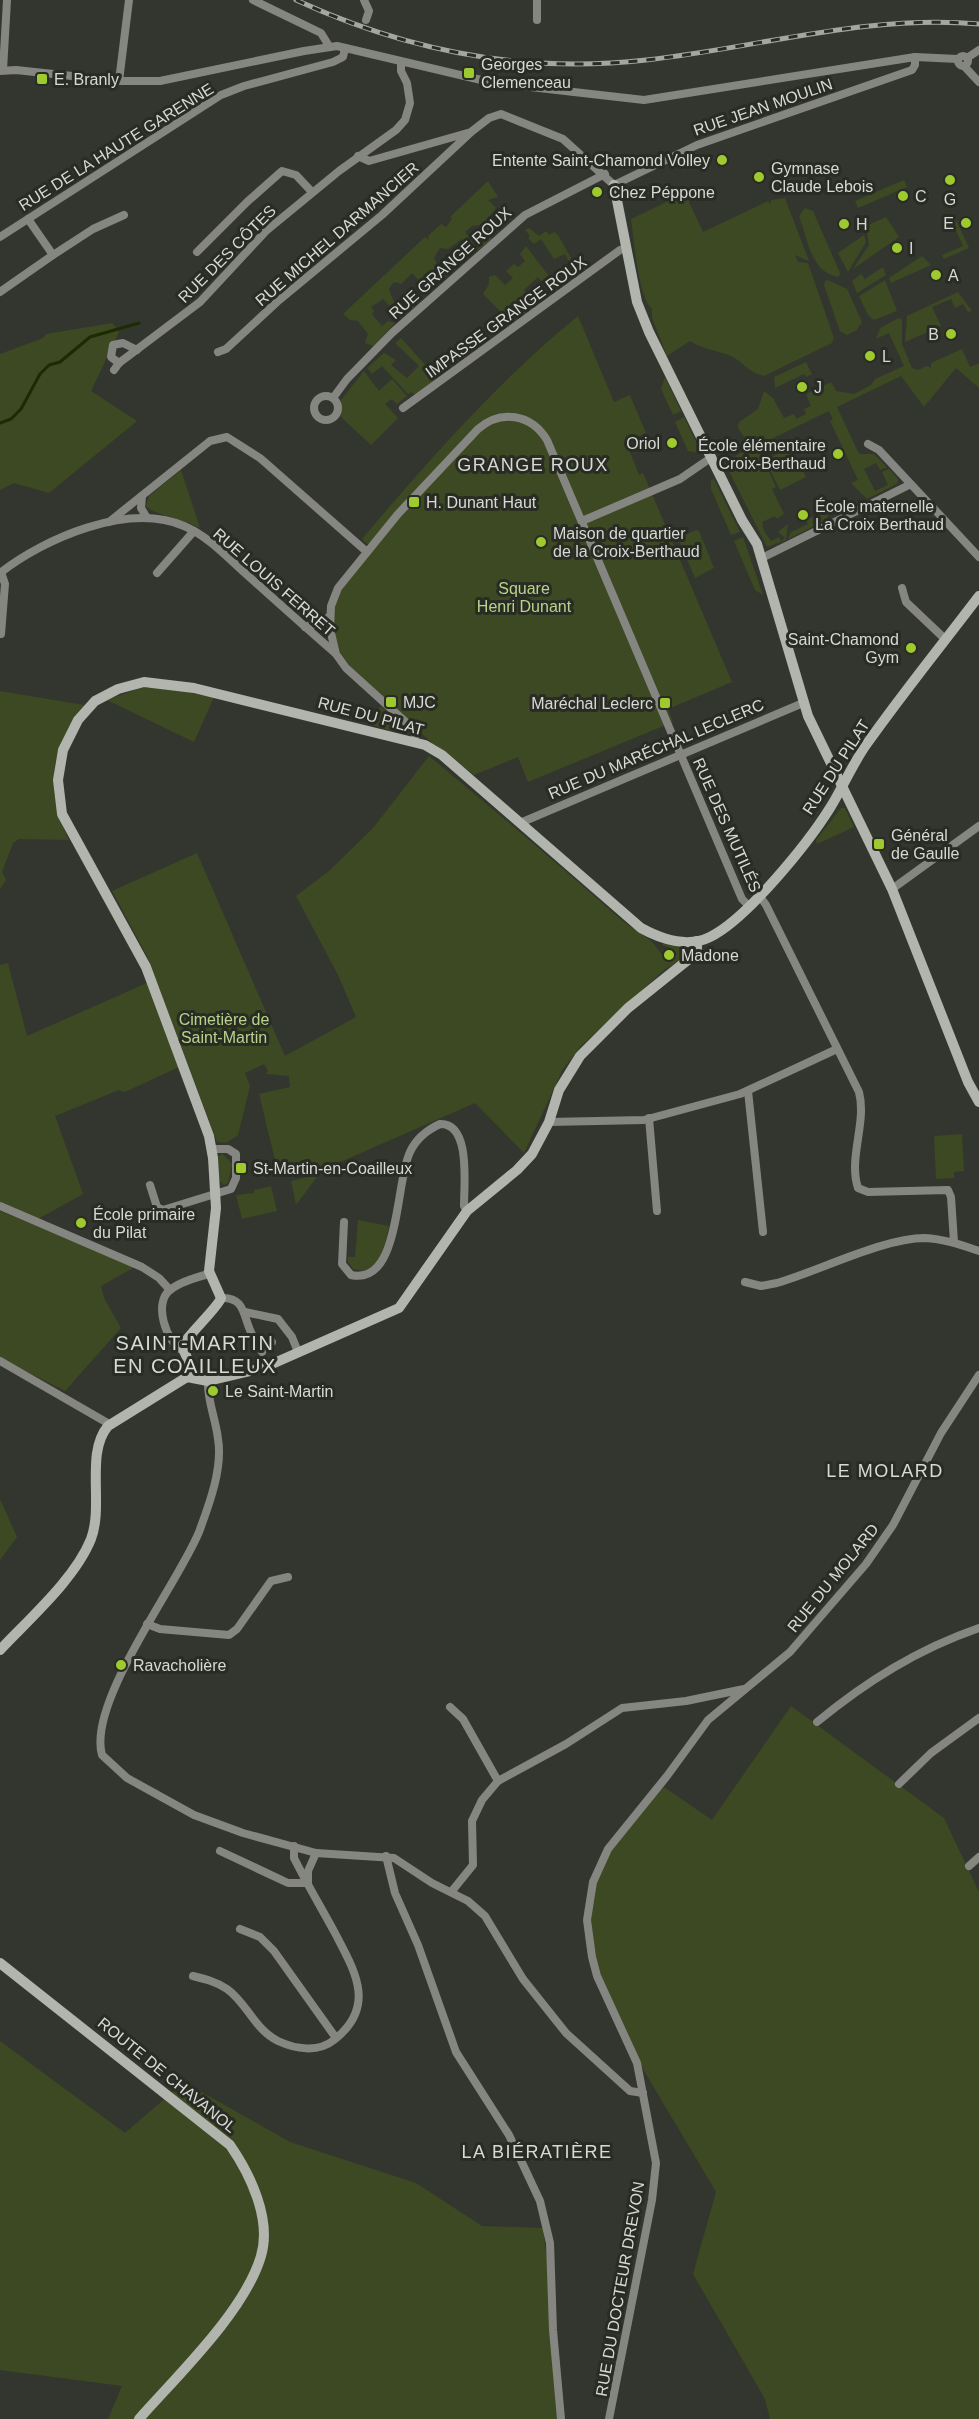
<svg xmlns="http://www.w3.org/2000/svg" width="979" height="2419" viewBox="0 0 979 2419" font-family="Helvetica,sans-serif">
	<rect width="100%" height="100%" fill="#33362e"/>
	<g fill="#3c4922">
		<path d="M904 180 907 187 858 208 855 201Z"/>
		<path d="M488 181 498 197 488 200 496 208 484 223 496 236 482 225 472 226 465 232 476 246 487 235 492 239 475 252 462 239 448 249 440 248 434 258 437 263 431 275 435 287 430 292 412 273 401 284 394 282 389 289 393 300 398 303 412 293 422 300 405 315 398 307 394 311 383 299 371 307 374 311 372 314 382 326 388 321 395 323 374 346 365 343 368 334 358 321 350 320 343 314 425 237 429 240 428 236 441 224 446 227 452 219 450 217Z"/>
		<path d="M685 193 703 232 768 201 770 205 771 200 785 198 809 261 795 255 798 262 808 263 834 338 832 343 764 376C746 371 745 363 731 356 717 350 703 350 690 341L667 356 652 318V309C638 296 634 240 631 219Z"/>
		<path d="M805 208 813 211 840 273 839 277C811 273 808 240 799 216Z"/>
		<path d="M953 213 969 248 944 259 942 255 963 246 949 215Z"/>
		<path d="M886 217 899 237 853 269 869 245 866 226Z"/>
		<path d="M529 228 539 236 546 231 549 235 554 232 558 235 580 274 574 279 571 275 569 276 566 272 572 267 565 254 554 259 541 239 534 244 528 238 530 236 525 230Z"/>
		<path d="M864 235 866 242 848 272 838 253Z"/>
		<path d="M526 246 558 288 552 293 538 277 524 290 538 305 520 317 513 309 505 316 483 294 489 284V277L495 275 505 285 513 278 506 271 514 264 518 267 525 261 520 254Z"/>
		<path d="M922 256 931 265 891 283 889 278Z"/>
		<path d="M883 267 886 275 857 293 852 281 861 274 865 279Z"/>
		<path d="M828 280 847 289 862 322 857 330 847 335 840 331 824 285 825 281Z"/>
		<path d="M885 280 897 311 874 320 868 315 859 296Z"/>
		<path d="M958 292 972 311 968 312 963 304 955 308 951 299 932 307 941 326 905 342 907 316Z"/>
		<path d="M578 316 614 402 630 395 646 433 626 442 639 475 643 473 732 682 668 709 673 722 528 782 518 757 474 775 434 745 351 668 340 652 332 627 336 597 373 549 362 539C429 460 497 382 578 316Z"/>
		<path d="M899 318 902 320V344L912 368 918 370 927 366 931 368V363L962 349 970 367 979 363V388L956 368 924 407 901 376 837 407 859 454H874L887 467 880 470 876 463 864 469 875 491 888 485 882 472 889 469 898 479V483L867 499 851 483 858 480 830 421 833 419 829 411 757 446 776 487 772 489 784 514 777 519 775 516 762 522 764 531 771 541 779 537 781 541 785 538 778 532 788 524 786 540 767 547 724 461 752 448 738 428 739 422 758 409 764 391 773 398 784 418 794 414 796 419 806 414 804 409 811 406 806 394 831 382 836 391 854 394 871 385 875 379 904 366 889 333 876 339 880 328Z"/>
		<path d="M112 323 119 332 91 391 137 421 49 493 14 483 0 490V354L43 338 46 334Z"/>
		<path d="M401 338 437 378 416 396 412 392 408 394 382 366 372 374 367 368 384 353 396 360 391 365 407 378 419 366 395 343Z"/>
		<path d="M806 362 812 374 806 377 804 374 775 388 774 377Z"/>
		<path d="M364 371 379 391 392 379 407 396 397 404 392 399 385 404 398 418 371 445 341 417V400Z"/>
		<path d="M665 377 681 411 673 415 661 389Z"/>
		<path d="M684 417 701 452 699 453 688 451 675 422Z"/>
		<path d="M791 447 806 477 780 490 765 460Z"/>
		<path d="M181 470 200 528C188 521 150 513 146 506L149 496Z"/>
		<path d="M714 479 740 532 731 535 711 489V480Z"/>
		<path d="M824 511 830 512 826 520 788 539 791 532 808 524 806 520Z"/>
		<path d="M696 530 699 531 714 568 695 578 678 538Z"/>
		<path d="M743 537 763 595 755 590 734 541Z"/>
		<path d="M160 687 214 697 194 742 107 700 140 688Z"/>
		<path d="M0 691 84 705C49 748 45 791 69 840L19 839 13 843 2 872 6 880 0 889Z"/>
		<path d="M381 706 400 724 399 728 392 731 366 723Z"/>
		<path d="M429 756C493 809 556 862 618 917 637 934 651 934 664 959L670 961 677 954 673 949 662 945 663 943 678 946 682 954 679 961 664 970 581 1046 563 1069 524 1153 475 1103 322 1170 296 1205 291 1181 308 1177 317 1169 315 1167 279 1176 259 1094 290 1087 289 1076 266 1074 268 1071 264 1064 245 1073 250 1086 238 1135 226 1143 217 1142 147 956 112 891 197 853 285 1056 356 1017 338 975 296 896 329 871 373 828Z"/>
		<path d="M841 808H845L854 827 817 844 816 840Z"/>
		<path d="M8 963 27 1036 147 983 179 1067 125 1092 119 1090 55 1116 83 1194 38 1219 0 1202V965Z"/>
		<path d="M962 1134 964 1171 954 1172V1178L936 1179 934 1136Z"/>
		<path d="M223 1154 232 1164 228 1183 224 1185 219 1180 218 1156Z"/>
		<path d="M271 1186 277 1211 242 1219 236 1195 254 1193V1190Z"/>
		<path d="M0 1211 135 1267 101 1286 104 1298 121 1328 65 1391 0 1358Z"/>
		<path d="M358 1220 389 1226C385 1244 382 1265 363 1271L353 1269 348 1262V1257H355Z"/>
		<path d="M0 1499 17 1537 0 1560Z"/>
		<path d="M791 1706 944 1818 979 1892V2419H770L765 2399 693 2274 716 2192C693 2153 669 2113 646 2074 603 2003 558 1936 603 1854 618 1826 638 1805 664 1787L712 1820Z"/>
		<path d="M0 2041 125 2133 184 2082 290 2142 416 2183 482 2226 543 2228 562 2384 561 2419H108L122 2386 0 2370Z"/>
	</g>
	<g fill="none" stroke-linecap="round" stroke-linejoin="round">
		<path stroke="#1e2b00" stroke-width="3" d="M0 423 11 419 21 409 40 374 49 365 60 362 90 337 139 323"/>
		<g stroke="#858682" stroke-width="8">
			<path d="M253 0 321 33 329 46"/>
			<path d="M364 0 369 11 366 20"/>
			<path d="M537 0V20"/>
			<circle cx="963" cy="61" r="5"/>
			<path d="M967 58 979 50"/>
			<path d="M964 66 979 82"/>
			<path d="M3 70 7 0"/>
			<path d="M0 71 16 70 119 81H160L304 51 337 46 494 83 644 100 915 57 958 59"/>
			<path d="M119 81 129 0"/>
			<path d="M358 156 369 161 471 132 489 118 501 114 563 139 614 185 697 145 912 70 915 65V57"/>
			<path d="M28 219 53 255 93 229 124 215"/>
			<path d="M0 237 221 95 244 86 333 62 343 57 345 48"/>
			<path d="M197 252 247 202 282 171 296 175 312 192"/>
			<path d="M0 292 53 255"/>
			<path d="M218 352 226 349 277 302 382 215 470 133"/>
			<path d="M119 363 111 357 113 345 123 343 137 350"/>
			<path d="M114 370 119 363 200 302 266 231 339 171 396 130 405 120 410 103 407 83 401 71V62"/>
			<circle cx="326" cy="408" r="12"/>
			<path d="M333 398 347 379 392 333 525 215 605 174"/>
			<path d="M403 408 620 250 626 248"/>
			<path d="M868 444 879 450 979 557"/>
			<path d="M142 496 141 508 147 518"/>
			<path d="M582 521 680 479 712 457"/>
			<path d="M109 522 210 441 227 437 260 458 367 552"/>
			<path d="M762 558 909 485"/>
			<path d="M0 573C45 538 128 502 184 526 208 536 227 557 246 574 275 600 305 627 335 653"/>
			<path d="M157 573 194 531"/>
			<path d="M902 588 906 602 945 639"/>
			<path d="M305 627 317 624 329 617"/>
			<path d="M1 634 5 584 1 572"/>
			<path d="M415 741V733L409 725 346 668 336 654 330 629 331 606 338 588 398 514 478 429C501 409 531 414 547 440L742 899 749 906"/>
			<path d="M520 823 803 703"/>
			<path d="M892 889 979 826"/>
			<path d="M759 895 766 905 859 1092C867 1123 848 1158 858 1188L868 1192 948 1190 951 1197 954 1242"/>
			<path d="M748 1091 763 1232"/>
			<path d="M649 1118 657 1211"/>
			<path d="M549 1122 644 1120 740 1094 837 1049"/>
			<path d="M150 1185 157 1207 163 1210 231 1189 236 1178V1154L228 1149H212"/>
			<path d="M0 1206 142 1267 159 1278 170 1290"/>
			<path d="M344 1222 342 1264 351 1275C401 1286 395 1182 410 1152 416 1139 427 1130 440 1124 471 1123 464 1184 464 1206L467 1211"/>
			<path d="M745 1282 761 1286 777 1283C819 1271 883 1238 925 1238 944 1239 961 1245 979 1251"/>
			<path d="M221 1298C244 1297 243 1314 250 1330 253 1338 258 1344 262 1352"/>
			<path d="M245 1312 278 1319 292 1337 298 1352"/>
			<path d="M259 1347 272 1342"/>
			<path d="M183 1351C166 1342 153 1303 170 1290 180 1282 197 1277 209 1274"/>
			<path d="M0 1361 111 1425"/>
			<path d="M208 1381C207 1400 216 1420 218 1439 223 1468 209 1505 199 1532 178 1584 87 1702 102 1755L127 1778 194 1815 243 1833 316 1853 394 1858 432 1883 468 1901 485 1916 523 1979 566 2033 630 2091 643 2093"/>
			<path d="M147 1624 160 1629 229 1635 237 1629 271 1581 288 1577"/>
			<path d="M450 1707 463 1719 498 1781"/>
			<path d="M817 1722C867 1681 918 1649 979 1628"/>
			<path d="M899 1784 931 1753 979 1718"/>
			<path d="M220 1851 288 1883H308"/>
			<path d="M386 1856 395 1893 418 1945 456 2052 509 2135 540 2201 550 2243 553 2330 561 2419"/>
			<path d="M969 1866 979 1857"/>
			<path d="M308 1882V1871L316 1853"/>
			<path d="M452 1891 473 1865 472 1821 482 1800 498 1781 566 1744 622 1708 686 1701 744 1689"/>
			<path d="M240 1929 260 1937 274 1951 336 2038"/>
			<path d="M193 1976C205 1979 217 1982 227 1989 247 2003 254 2029 278 2041 295 2049 318 2053 334 2040 376 2007 356 1973 336 1935 322 1909 307 1884 294 1858V1846"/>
			<path d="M609 2419 652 2200 656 2163 637 2063 597 1976 592 1957 587 1920 593 1882 608 1849 667 1776 708 1720 790 1652 866 1564 893 1525 941 1433 979 1375"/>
		</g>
		<g stroke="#b2b4ae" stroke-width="10">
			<path d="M614 185 637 302 649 332 742 520 757 544 808 716 892 889 968 1082 979 1102"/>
			<path d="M187 1377 190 1365 182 1346C189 1334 219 1306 221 1298L209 1271 216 1208 213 1158 209 1136 146 967 62 814 58 780 63 750 78 720 95 701 118 689 144 682 194 688 425 745 442 755 641 928C661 939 688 948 710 937 747 919 808 843 830 808 843 787 852 765 866 745 902 694 941 646 979 596"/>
			<path d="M187 1377 208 1381 263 1368 399 1308 467 1211 517 1170 532 1154 549 1122 559 1090 580 1056 628 1008 689 959 697 949V941"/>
			<path d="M0 1650C29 1619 75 1579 91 1539 104 1505 85 1453 108 1426L187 1377"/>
			<path d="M0 1963 230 2145C250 2174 272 2219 261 2256 245 2311 177 2376 139 2419"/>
		</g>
		<defs>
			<path id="rail" d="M296 0C407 51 524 74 646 60 757 48 866 14 979 24"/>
		</defs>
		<use href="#rail" stroke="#a4a7a1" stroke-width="5"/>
		<use href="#rail" stroke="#292c24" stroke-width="3" stroke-dasharray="9" stroke-linecap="butt"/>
	</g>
	<g fill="#9eca2f" stroke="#292c24" stroke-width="2">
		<rect x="463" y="67" width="12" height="12" rx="3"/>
		<rect x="36" y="73" width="12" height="12" rx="3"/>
		<circle cx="722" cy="160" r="6"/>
		<circle cx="759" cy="177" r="6"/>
		<circle cx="950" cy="180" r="6"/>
		<circle cx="597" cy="192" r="6"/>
		<circle cx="903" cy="196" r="6"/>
		<circle cx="966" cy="223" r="6"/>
		<circle cx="844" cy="224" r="6"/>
		<circle cx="897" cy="248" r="6"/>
		<circle cx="936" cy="275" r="6"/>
		<circle cx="951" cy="334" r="6"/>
		<circle cx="870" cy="356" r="6"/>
		<circle cx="802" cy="387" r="6"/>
		<circle cx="672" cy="443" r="6"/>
		<circle cx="838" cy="454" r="6"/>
		<rect x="408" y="496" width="12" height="12" rx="3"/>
		<circle cx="803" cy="515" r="6"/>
		<circle cx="541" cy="542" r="6"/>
		<circle cx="911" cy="648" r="6"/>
		<rect x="385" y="696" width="12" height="12" rx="3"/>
		<rect x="659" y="697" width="12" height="12" rx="3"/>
		<rect x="873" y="838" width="12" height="12" rx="3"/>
		<circle cx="669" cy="955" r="6"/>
		<rect x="235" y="1162" width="12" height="12" rx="3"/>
		<circle cx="81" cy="1223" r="6"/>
		<circle cx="213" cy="1391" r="6"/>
		<circle cx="121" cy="1665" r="6"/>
	</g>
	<g text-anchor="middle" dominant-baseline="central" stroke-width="6" stroke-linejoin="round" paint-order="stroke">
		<g font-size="16" fill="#d7d9d4" stroke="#292c24" text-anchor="start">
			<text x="481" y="64">Georges<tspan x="481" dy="18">Clemenceau</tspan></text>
			<text x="54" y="79">E. Branly</text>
			<text x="710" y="160" text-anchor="end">Entente Saint-Chamond Volley</text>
			<text x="771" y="168">Gymnase<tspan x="771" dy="18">Claude Lebois</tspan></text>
			<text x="609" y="192">Chez Péppone</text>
			<text x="915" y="196">C</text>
			<text x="950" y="199" text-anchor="middle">G</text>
			<text x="954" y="223" text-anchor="end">E</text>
			<text x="856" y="224">H</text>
			<text x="909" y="248">I</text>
			<text x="948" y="275">A</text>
			<text x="939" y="334" text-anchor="end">B</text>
			<text x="882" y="356">L</text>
			<text x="814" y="387">J</text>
			<text x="660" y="443" text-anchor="end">Oriol</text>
			<text x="826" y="445" text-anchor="end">École élémentaire<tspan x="826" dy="18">Croix-Berthaud</tspan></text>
			<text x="426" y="502">H. Dunant Haut</text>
			<text x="815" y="506">École maternelle<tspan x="815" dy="18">La Croix Berthaud</tspan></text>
			<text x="553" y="533">Maison de quartier<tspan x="553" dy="18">de la Croix-Berthaud</tspan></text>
			<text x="899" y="639" text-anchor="end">Saint-Chamond<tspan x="899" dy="18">Gym</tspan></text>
			<text x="403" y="702">MJC</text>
			<text x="653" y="703" text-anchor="end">Maréchal Leclerc</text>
			<text x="891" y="835">Général<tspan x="891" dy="18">de Gaulle</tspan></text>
			<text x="681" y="955">Madone</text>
			<text x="253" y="1168">St-Martin-en-Coailleux</text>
			<text x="93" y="1214">École primaire<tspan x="93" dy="18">du Pilat</tspan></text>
			<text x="225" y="1391">Le Saint-Martin</text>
			<text x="133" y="1665">Ravacholière</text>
		</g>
		<g font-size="16" fill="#d7d9d4" stroke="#292c24">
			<text transform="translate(763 107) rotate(-19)">RUE JEAN MOULIN</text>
			<text transform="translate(116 147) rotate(-32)">RUE DE LA HAUTE GARENNE</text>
			<text transform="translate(337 234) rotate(-41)">RUE MICHEL DARMANCIER</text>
			<text transform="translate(227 254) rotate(-45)">RUE DES CÔTES</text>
			<text transform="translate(450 263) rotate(-42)">RUE GRANGE ROUX</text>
			<text transform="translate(506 317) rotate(-36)">IMPASSE GRANGE ROUX</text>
			<text transform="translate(274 582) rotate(41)">RUE LOUIS FERRET</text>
			<text transform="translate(371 716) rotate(15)">RUE DU PILAT</text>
			<text transform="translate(656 749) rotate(-23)">RUE DU MARÉCHAL LECLERC</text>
			<text transform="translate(836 767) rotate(-57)">RUE DU PILAT</text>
			<text transform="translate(727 825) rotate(66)">RUE DES MUTILÉS</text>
			<text transform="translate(833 1578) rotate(-51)">RUE DU MOLARD</text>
			<text transform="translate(167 2075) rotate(39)">ROUTE DE CHAVANOL</text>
			<text transform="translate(620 2289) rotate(-80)">RUE DU DOCTEUR DREVON</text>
		</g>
		<g font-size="16" fill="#b9d38a" stroke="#292c24">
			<text x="524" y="588">Square<tspan x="524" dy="18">Henri Dunant</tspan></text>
			<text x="224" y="1019">Cimetière de<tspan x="224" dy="18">Saint-Martin</tspan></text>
		</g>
		<g font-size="18" letter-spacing="1.5" fill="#d7d9d4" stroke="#292c24">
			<text x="533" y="465">GRANGE ROUX</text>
			<text x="885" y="1471">LE MOLARD</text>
			<text x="537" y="2152">LA BIÉRATIÈRE</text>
		</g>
		<g font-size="20" letter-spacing="1.5" fill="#d7d9d4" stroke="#292c24">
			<text x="195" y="1343">SAINT-MARTIN<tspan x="195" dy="23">EN COAILLEUX</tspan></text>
		</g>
	</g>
</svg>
